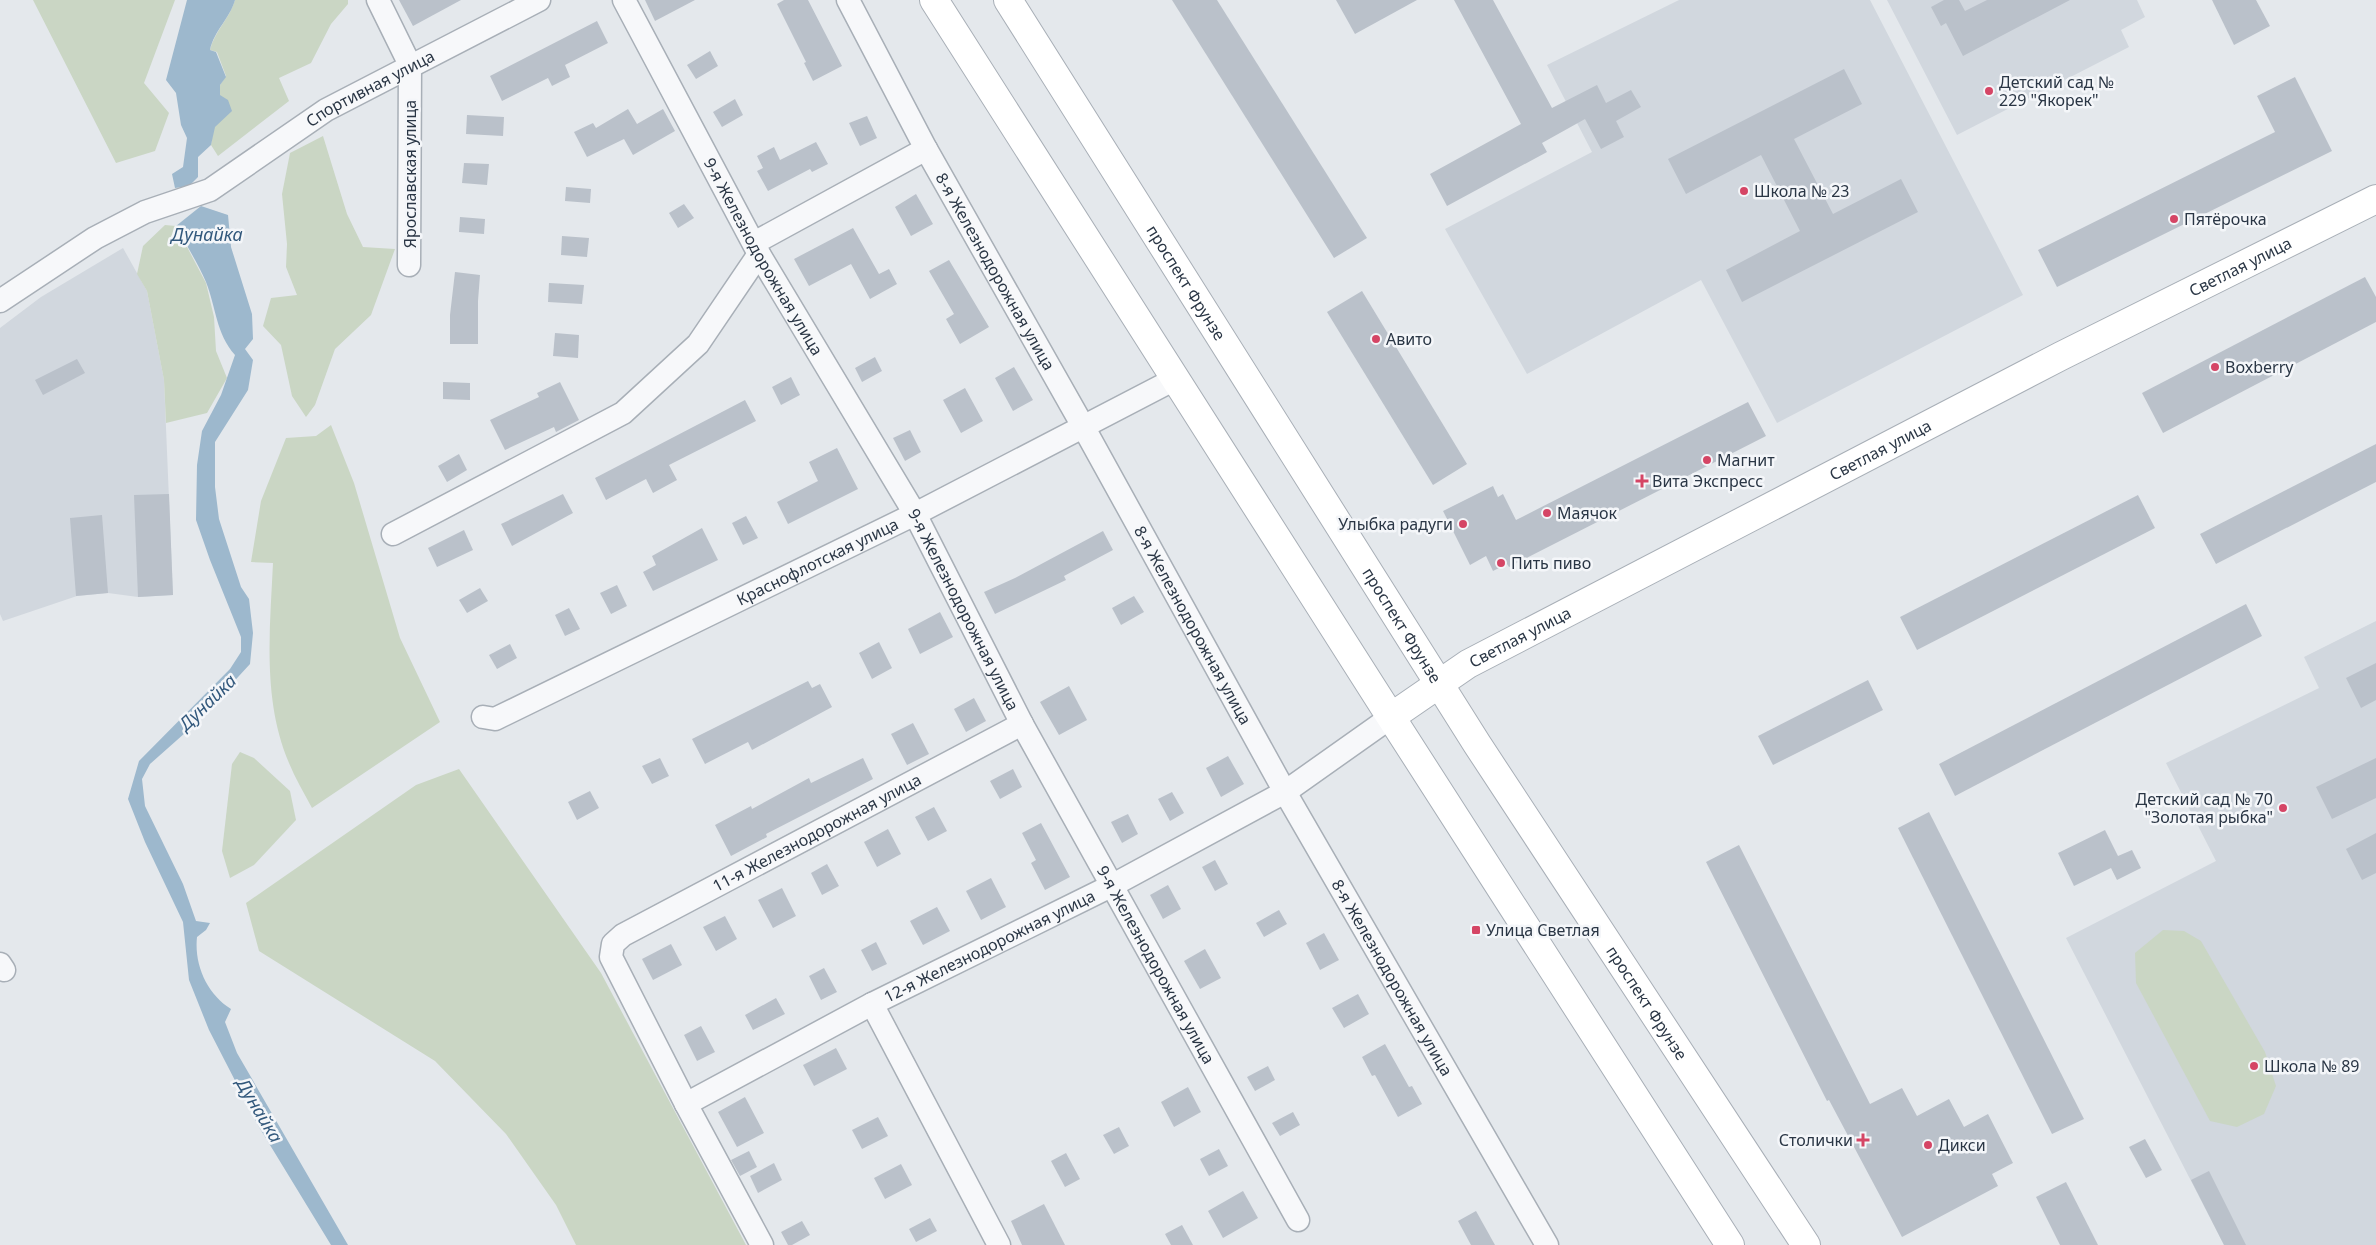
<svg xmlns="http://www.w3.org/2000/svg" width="2376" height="1245" viewBox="0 0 2376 1245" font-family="'Noto Sans',sans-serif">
	<rect width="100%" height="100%" fill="#e4e8ec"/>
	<g fill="#d1d7de">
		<path d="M1679 0H1870L2023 295 1777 423 1701 280 1527 374 1445 229 1592 152 1547 65Z"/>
		<path d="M1887 0H2137L2145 17 2121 30 2129 47 1957 135Z"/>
		<path d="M123 248 147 291 164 380 173 595 138 597 108 593 77 596 3 621 0 614V328L41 297Z"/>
		<path d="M2376 621V1245H2224L2066 938 2216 861 2166 763 2319 688 2304 657Z"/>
	</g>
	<g fill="#cad6c4">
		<path d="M33 0H175L144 83 169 113 155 151 116 163Z"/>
		<path d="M235 0H348V4L331 24 311 63 279 78 289 101 218 156 211 145 220 85 226 76 217 52 210 50C214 32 230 18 235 0Z"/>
		<path d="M323 136 347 214 363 247 395 249 371 315 335 349 315 405 306 417 292 396 281 345 263 326 271 298 297 295 286 267 287 244 282 194 290 153Z"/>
		<path d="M165 225 176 226 206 283 214 317 216 351 227 378 207 413 166 423 164 380 147 291 137 274 143 246Z"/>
		<path d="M331 425 354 483 400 638 440 722 312 808C304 793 295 778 289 763 262 700 270 629 273 563L251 562 261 501 286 438 316 436Z"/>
		<path d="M240 752 254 758 290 791 296 820 254 865 230 878 222 851 232 764Z"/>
		<path d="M459 769 601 973 746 1245H576L556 1205 506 1134 435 1061 259 951 246 903 416 785Z"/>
		<path d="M2163 930 2184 931 2201 941 2265 1052 2276 1086 2264 1114 2237 1127 2210 1121 2136 983 2135 953Z"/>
	</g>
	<g fill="#9db8cd">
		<path d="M187 0H235C230 18 214 31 210 50L216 52 226 77 220 85V95L228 100 232 111 215 127 211 145 198 157V177L189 186 175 188 172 174 183 167 187 138 181 125 176 93 166 80Z"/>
		<path d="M201 206 228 215 231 247 252 314 253 339 245 349 253 360 248 390 215 442V487L219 519 241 587 249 599 253 633 250 664 194 725 150 764 142 779 145 806 183 884 196 921 210 923 206 930 197 937C194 965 207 994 231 1009L225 1022 237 1053 348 1245H331L259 1127 209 1030 189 980 183 922 145 842 128 799 139 761 230 669 241 652V637L210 560 196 520 197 465 202 431 221 395 235 355C216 334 216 307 206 282 198 263 186 245 176 226Z"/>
	</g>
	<g fill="#bac1ca">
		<path d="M399 0H461L413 26Z"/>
		<path d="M645 0H695L655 21Z"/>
		<path d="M784 0H808L842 66 813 81 804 63 806 62 777 4Z"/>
		<path d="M1172 0H1217L1367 238 1334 258Z"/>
		<path d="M1336 0H1417L1355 34Z"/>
		<path d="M1454 0H1493L1552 108 1597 85 1606 103 1631 90 1641 107 1616 121 1624 137 1601 149 1585 119 1542 143 1547 152 1447 206 1430 174 1521 124Z"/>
		<path d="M1944 0H1959L1965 11 1987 0H2070L1963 56 1946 23 1941 26 1931 7Z"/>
		<path d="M2212 0H2256L2270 26 2234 45Z"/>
		<path d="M597 21 608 43 565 65 570 77 552 86 548 78 502 101 490 76Z"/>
		<path d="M710 51 718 66 696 79 687 65Z"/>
		<path d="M1844 69 1862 104 1794 139 1833 214 1901 179 1918 212 1742 302 1726 270 1800 231 1761 155 1686 194 1668 159Z"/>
		<path d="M2295 77 2332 151 2057 287 2038 250 2275 132 2257 96Z"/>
		<path d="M735 99 743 115 722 127 713 112Z"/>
		<path d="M628 109 637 124 663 109 675 131 633 155 624 139 587 157 574 132 593 123 596 128Z"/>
		<path d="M467 115 504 117 503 136 466 134Z"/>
		<path d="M867 116 877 138 860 146 849 123Z"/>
		<path d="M816 142 828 164 812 172 810 169 768 191 757 171 763 168 757 156 774 147 780 160Z"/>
		<path d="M464 163 489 164 487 185 462 183Z"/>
		<path d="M566 187 591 189 590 203 565 201Z"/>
		<path d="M916 194 933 224 911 236 895 207Z"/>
		<path d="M684 204 694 218 678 228 669 213Z"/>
		<path d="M460 217 485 219 484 234 459 232Z"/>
		<path d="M853 228 879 274 889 269 897 284 870 299 851 264 809 286 794 259Z"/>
		<path d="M562 236 589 238 587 257 561 255Z"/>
		<path d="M949 260 989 327 960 344 946 319 954 314 929 271Z"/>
		<path d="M455 272 480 275 478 301V344H450V315Z"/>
		<path d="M2365 277 2376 297V322L2163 433 2142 393Z"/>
		<path d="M549 283 584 285 582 304 548 302Z"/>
		<path d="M1362 291 1467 464 1433 485 1327 312Z"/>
		<path d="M555 333 579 335 578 358 553 356Z"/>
		<path d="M875 357 882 371 862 382 855 368Z"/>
		<path d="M77 359 85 373 43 395 35 380Z"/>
		<path d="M1014 367 1033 400 1013 411 995 378Z"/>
		<path d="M791 377 800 395 781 405 772 387Z"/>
		<path d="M443 382 470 383V400L443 399Z"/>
		<path d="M560 382 579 420 556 432 554 427 505 450 490 420 539 397 537 393Z"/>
		<path d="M965 388 983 421 961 433 943 400Z"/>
		<path d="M745 400 756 421 669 465 677 480 653 493 646 479 606 500 595 478Z"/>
		<path d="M1748 402 1766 436 1509 567 1507 564 1493 571 1486 556 1470 565 1443 511 1493 486 1498 497 1503 494 1516 520Z"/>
		<path d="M910 430 921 452 905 461 893 438Z"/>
		<path d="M2376 444V482L2216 564 2200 534Z"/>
		<path d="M837 448 858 489 788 524 777 502 818 481 809 462Z"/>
		<path d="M459 454 467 470 447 482 438 466Z"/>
		<path d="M169 494 173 595 138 597 134 495Z"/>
		<path d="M563 494 573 513 512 546 501 524Z"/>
		<path d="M2138 495 2155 528 1917 650 1900 617Z"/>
		<path d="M102 515 108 593 76 596 70 518Z"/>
		<path d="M746 516 758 538 743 545 732 523Z"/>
		<path d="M702 528 718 560 653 591 643 572 656 565 652 556Z"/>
		<path d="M464 530 473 550 437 567 428 548Z"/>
		<path d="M1103 531 1113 550 1064 576 1066 580 995 614 984 592 1015 578Z"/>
		<path d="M617 585 627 606 611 614 600 593Z"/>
		<path d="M480 588 488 601 467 613 459 600Z"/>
		<path d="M1134 596 1144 612 1121 625 1112 608Z"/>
		<path d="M2246 604 2262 636 1955 796 1939 764Z"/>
		<path d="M569 608 580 629 565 636 555 615Z"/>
		<path d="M940 612 953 637 920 654 908 629Z"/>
		<path d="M879 642 892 668 872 679 859 653Z"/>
		<path d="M510 644 517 658 497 669 489 655Z"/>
		<path d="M2376 663V700L2361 708 2346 678Z"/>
		<path d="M1868 680 1883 710 1773 765 1758 736Z"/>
		<path d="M808 681 812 688 820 684 832 707 752 750 748 742 705 764 692 739Z"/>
		<path d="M1069 686 1087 720 1059 735 1040 702Z"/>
		<path d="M974 698 986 721 966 732 954 709Z"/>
		<path d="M913 723 929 754 907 765 891 734Z"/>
		<path d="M1228 756 1244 784 1221 797 1206 768Z"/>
		<path d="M660 758 669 776 652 784 642 766Z"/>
		<path d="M863 758 873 779 766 834 767 837 731 856 715 825 751 806 752 809 809 778 811 783Z"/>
		<path d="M2376 758V798L2332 819 2316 787Z"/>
		<path d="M1013 769 1022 787 1000 799 990 781Z"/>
		<path d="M590 791 599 808 577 820 568 802Z"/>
		<path d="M1172 792 1184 813 1170 821 1158 799Z"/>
		<path d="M934 807 947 831 928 841 915 817Z"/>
		<path d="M1929 812 2084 1119 2052 1134 1898 828Z"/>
		<path d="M1128 814 1138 834 1122 843 1111 822Z"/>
		<path d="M1041 823 1070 877 1045 890 1031 863 1036 860 1022 833Z"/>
		<path d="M888 829 901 854 877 867 864 842Z"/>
		<path d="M2105 830 2118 856 2132 850 2141 868 2117 880 2111 868 2074 886 2058 853Z"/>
		<path d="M2376 833V873L2362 880 2346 849Z"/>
		<path d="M1739 845 1870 1104 1902 1088 1917 1116 1949 1099 1964 1127 1988 1114 2013 1163 1992 1174 1998 1186 1902 1237 1829 1100 1827 1101 1706 862Z"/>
		<path d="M1215 860 1228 884 1215 891 1202 867Z"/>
		<path d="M827 864 839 886 822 895 811 873Z"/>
		<path d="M991 878 1006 907 981 920 966 891Z"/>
		<path d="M1168 885 1181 909 1163 919 1150 895Z"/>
		<path d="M782 888 796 916 773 928 758 900Z"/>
		<path d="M937 907 950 931 923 945 910 921Z"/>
		<path d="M1279 910 1287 924 1264 937 1256 923Z"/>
		<path d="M725 916 737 939 716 951 703 927Z"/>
		<path d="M1324 933 1339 960 1320 970 1306 943Z"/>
		<path d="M876 942 887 964 872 971 861 950Z"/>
		<path d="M671 944 682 965 653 980 642 959Z"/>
		<path d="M1205 949 1221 978 1200 989 1184 961Z"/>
		<path d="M824 968 837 992 821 1000 809 976Z"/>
		<path d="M1358 994 1369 1014 1344 1028 1332 1008Z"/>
		<path d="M776 998 785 1014 753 1030 745 1015Z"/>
		<path d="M701 1026 715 1052 697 1061 684 1035Z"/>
		<path d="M1385 1044 1409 1087 1412 1086 1422 1104 1398 1117 1375 1075 1372 1076 1362 1057Z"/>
		<path d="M836 1048 847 1069 814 1086 803 1065Z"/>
		<path d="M1268 1066 1275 1080 1255 1091 1247 1077Z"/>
		<path d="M1188 1087 1201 1112 1174 1127 1161 1102Z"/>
		<path d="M745 1097 764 1133 737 1147 718 1112Z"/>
		<path d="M1293 1112 1300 1125 1280 1136 1272 1123Z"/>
		<path d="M878 1117 888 1136 862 1149 852 1130Z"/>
		<path d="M1119 1127 1129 1146 1114 1154 1103 1135Z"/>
		<path d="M2145 1139 2162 1170 2146 1178 2129 1147Z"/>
		<path d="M1219 1149 1228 1166 1209 1176 1200 1159Z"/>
		<path d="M749 1151 757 1167 740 1176 731 1160Z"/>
		<path d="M1066 1153 1080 1179 1065 1187 1051 1161Z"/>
		<path d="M774 1163 782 1180 758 1193 750 1176Z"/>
		<path d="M901 1164 912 1185 885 1199 874 1178Z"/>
		<path d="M2209 1171 2246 1245H2224L2191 1180Z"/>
		<path d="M2066 1182 2098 1245H2060L2036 1197Z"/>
		<path d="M1243 1191 1258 1218 1223 1238 1208 1211Z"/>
		<path d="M1044 1204 1065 1245H1022L1011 1221Z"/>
		<path d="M1476 1211 1495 1245H1471L1458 1221Z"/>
		<path d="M930 1218 937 1231 916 1242 909 1229Z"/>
		<path d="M802 1221 810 1235 792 1245H788L781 1232Z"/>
		<path d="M1182 1225 1193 1245H1171L1165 1234Z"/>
	</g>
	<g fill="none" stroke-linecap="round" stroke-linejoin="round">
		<defs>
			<g id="street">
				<path d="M378 0 410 65 409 265"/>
				<path id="s1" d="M624 0 759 254 915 514 1022 724 1298 1220"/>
				<path id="s2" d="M848 0 926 149 1084 428 1285 792 1547 1245"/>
				<path d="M754 243 926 149"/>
				<path id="s3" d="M0 301 95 238 145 212 210 190 326 110 539 0"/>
				<path d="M393 534 623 413 698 344 759 254"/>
				<path id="s4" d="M483 717 495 719 915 514 1175 379"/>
				<path d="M0 964 4 970"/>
				<path d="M872 1004 999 1245"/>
				<path id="s5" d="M686 1104 872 1004 1113 885 1285 792 1391 717"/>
				<path id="s6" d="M762 1245 686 1104 611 957 613 944 623 935 1022 724"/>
			</g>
			<g id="secondary">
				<path d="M934 0C1198 416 1463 831 1730 1245"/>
				<path id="s7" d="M1008 0 1477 744 1806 1245"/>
				<path id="s8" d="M1391 717 1468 664 2061 356 2376 199"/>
			</g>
		</defs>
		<use href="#street" stroke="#a8afb7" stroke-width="25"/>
		<use href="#secondary" stroke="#a8afb7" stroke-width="30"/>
		<use href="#street" stroke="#f7f8fa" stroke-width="22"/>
		<use href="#secondary" stroke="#fff" stroke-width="28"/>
	</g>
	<g fill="#d54565" stroke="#f4f6f9" stroke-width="2">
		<circle cx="1989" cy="91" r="5"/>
		<circle cx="1744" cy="191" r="5"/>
		<circle cx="2174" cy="219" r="5"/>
		<circle cx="1376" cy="339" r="5"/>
		<circle cx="2215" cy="367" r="5"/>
		<circle cx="1707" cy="460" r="5"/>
		<path d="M1639.5 473.5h5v5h5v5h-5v5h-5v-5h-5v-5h5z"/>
		<circle cx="1547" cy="513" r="5"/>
		<circle cx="1463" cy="524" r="5"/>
		<circle cx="1501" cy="563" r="5"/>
		<circle cx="2283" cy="808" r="5"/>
		<rect x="1471" y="925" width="10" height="10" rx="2.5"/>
		<circle cx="2254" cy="1066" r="5"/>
		<path d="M1860.5 1132.5h5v5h5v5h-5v5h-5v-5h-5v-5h5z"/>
		<circle cx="1928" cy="1145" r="5"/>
	</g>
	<g text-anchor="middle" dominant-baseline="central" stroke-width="5" stroke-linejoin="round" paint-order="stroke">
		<g font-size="16" fill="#2a3645" stroke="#f4f6f9" text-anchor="start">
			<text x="1999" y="82">Детский сад №<tspan x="1999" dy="18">229 "Якорек"</tspan></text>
			<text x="1754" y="191">Школа № 23</text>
			<text x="2184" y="219">Пятёрочка</text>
			<text x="1386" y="339">Авито</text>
			<text x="2225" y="367">Boxberry</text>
			<text x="1717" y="460">Магнит</text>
			<text x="1652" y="481">Вита Экспресс</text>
			<text x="1557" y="513">Маячок</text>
			<text x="1453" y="524" text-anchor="end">Улыбка радуги</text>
			<text x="1511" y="563">Пить пиво</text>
			<text x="2273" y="799" text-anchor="end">Детский сад № 70<tspan x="2273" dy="18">"Золотая рыбка"</tspan></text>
			<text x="1486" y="930">Улица Светлая</text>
			<text x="2264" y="1066">Школа № 89</text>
			<text x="1853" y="1140" text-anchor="end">Столички</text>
			<text x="1938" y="1145">Дикси</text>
		</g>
		<g font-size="16" fill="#2a3645" stroke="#f4f6f9">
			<text stroke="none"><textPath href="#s3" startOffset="429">Спортивная улица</textPath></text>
			<text transform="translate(410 174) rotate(-90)">Ярославская улица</text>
			<text stroke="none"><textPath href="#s1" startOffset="292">9-я Железнодорожная улица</textPath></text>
			<text stroke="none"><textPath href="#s8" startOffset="962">Светлая улица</textPath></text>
			<text stroke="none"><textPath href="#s2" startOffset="309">8-я Железнодорожная улица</textPath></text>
			<text stroke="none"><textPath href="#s7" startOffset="334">проспект Фрунзе</textPath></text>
			<text stroke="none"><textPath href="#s8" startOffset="558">Светлая улица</textPath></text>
			<text stroke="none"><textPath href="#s4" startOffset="371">Краснофлотская улица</textPath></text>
			<text stroke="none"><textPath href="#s1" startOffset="698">9-я Железнодорожная улица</textPath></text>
			<text stroke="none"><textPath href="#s2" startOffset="714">8-я Железнодорожная улица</textPath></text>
			<text stroke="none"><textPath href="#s7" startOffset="739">проспект Фрунзе</textPath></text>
			<text stroke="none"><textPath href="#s8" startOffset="152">Светлая улица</textPath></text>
			<text stroke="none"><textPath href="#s6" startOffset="571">11-я Железнодорожная улица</textPath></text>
			<text stroke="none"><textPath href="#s5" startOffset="342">12-я Железнодорожная улица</textPath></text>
			<text stroke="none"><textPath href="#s1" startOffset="1102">9-я Железнодорожная улица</textPath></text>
			<text stroke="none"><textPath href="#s2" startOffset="1119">8-я Железнодорожная улица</textPath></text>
			<text stroke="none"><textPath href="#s7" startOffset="1189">проспект Фрунзе</textPath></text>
		</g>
		<g font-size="18" font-style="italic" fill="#32587c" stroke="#f4f6f9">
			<text x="207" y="234">Дунайка</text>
			<text transform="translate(207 702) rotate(-44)">Дунайка</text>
			<text transform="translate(260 1110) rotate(59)">Дунайка</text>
		</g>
	</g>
</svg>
